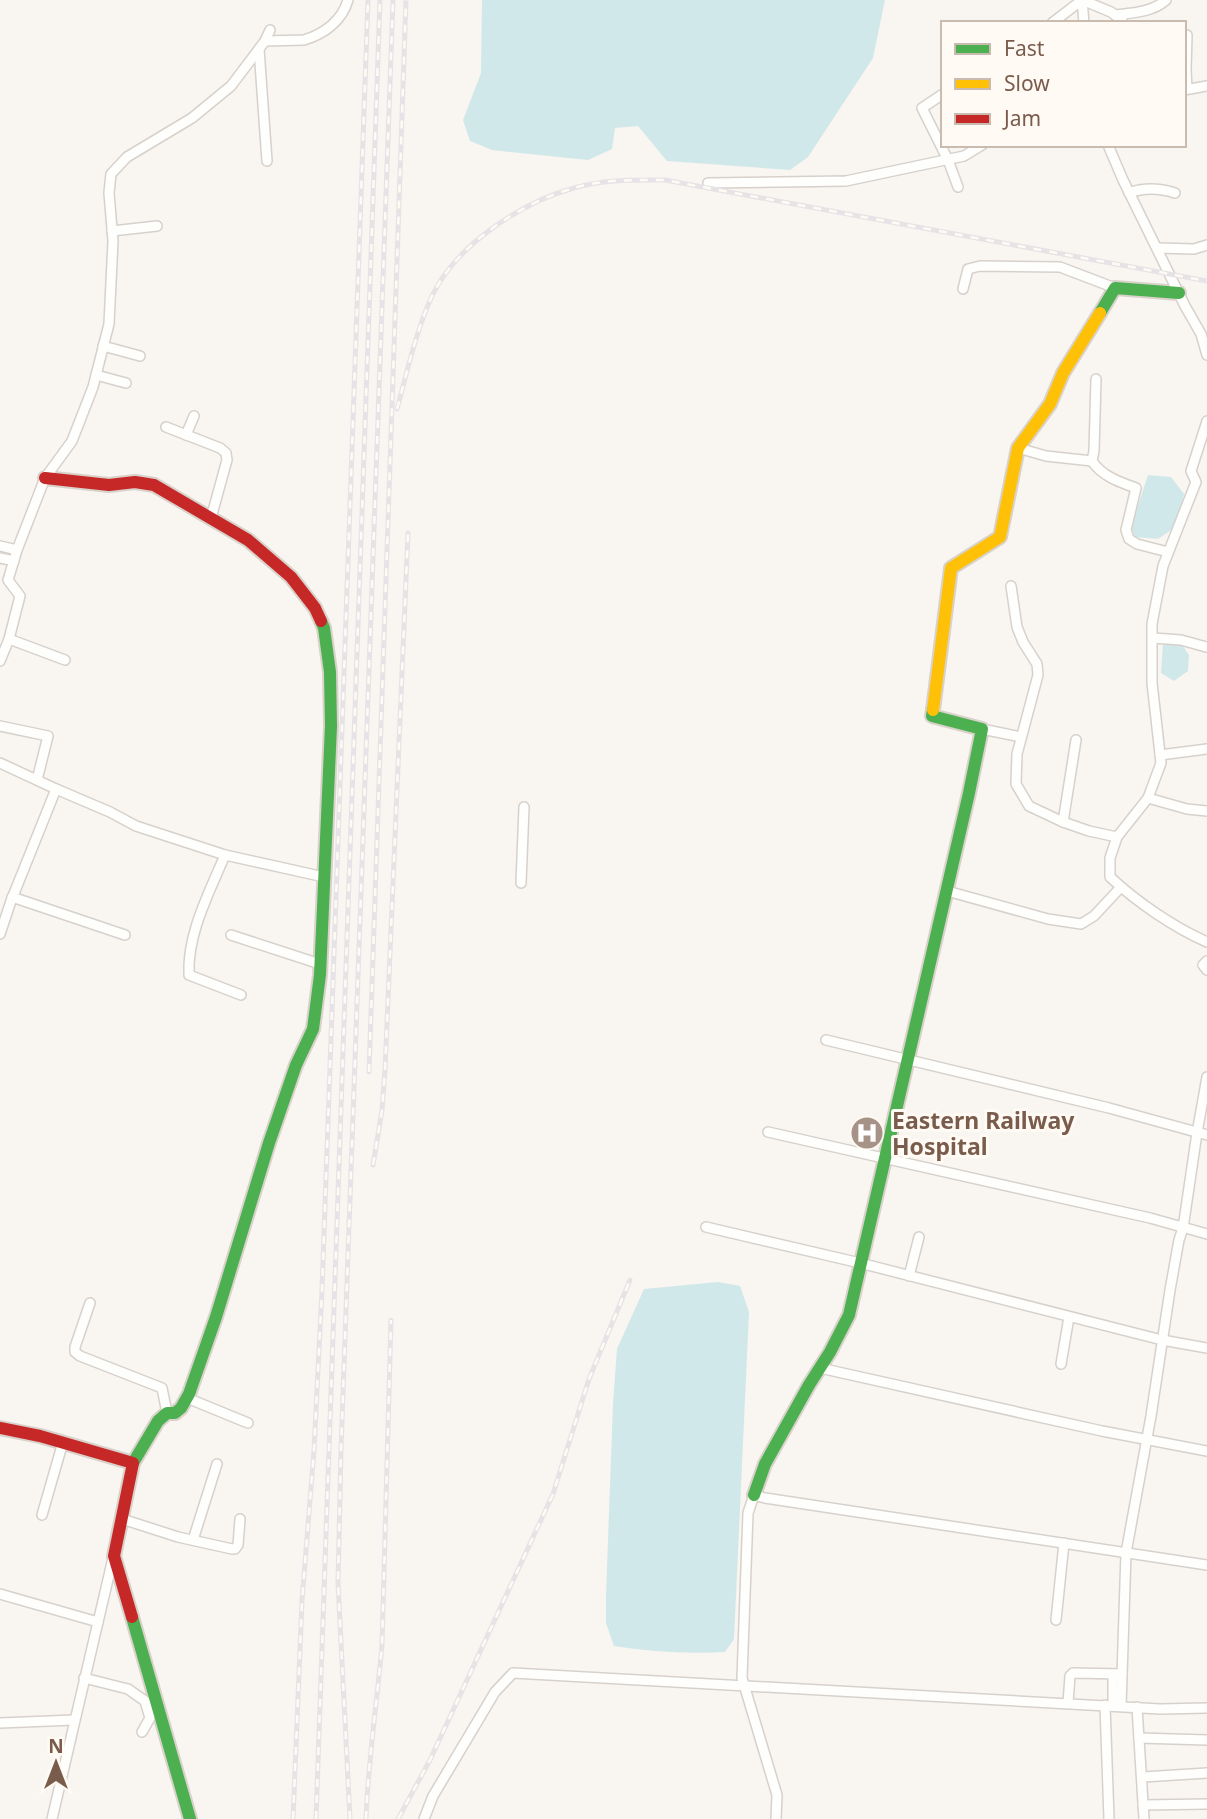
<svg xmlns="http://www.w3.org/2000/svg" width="1207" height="1819" viewBox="0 0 1207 1819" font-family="'Noto Sans',sans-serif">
	<rect width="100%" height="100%" fill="#f9f5f0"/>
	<g fill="#d0e8ea">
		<path d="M482 0H885L873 58 808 157 790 170 667 161 638 126 615 128 612 149 588 160 492 150 470 141 463 120 481 73Z"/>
		<path d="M1148 475 1171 477 1184 494 1177 526 1158 539 1135 537 1131 527Z"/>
		<path d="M1163 642 1182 645 1189 655 1188 671 1174 681 1161 673Z"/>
		<path d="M718 1282 740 1286 749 1312 734 1639 725 1652C688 1654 652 1652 614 1646L606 1623V1595L613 1404 617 1349 644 1289Z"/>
	</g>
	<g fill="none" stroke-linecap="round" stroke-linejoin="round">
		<defs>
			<g id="street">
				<path d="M1082 0 1111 12 1122 20V23"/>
				<path d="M1115 15C1132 13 1153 12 1166 0"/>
				<path d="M1052 23 1082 0 1084 23"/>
				<path d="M1187 35 1186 70 1187 89"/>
				<path d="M265 41 304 40C324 34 342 21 348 0"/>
				<path d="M259 49 267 161"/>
				<path d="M1184 90 1207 86"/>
				<path d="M943 94 922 108 948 160 958 187"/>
				<path d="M1108 145 1123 180 1185 306 1201 334 1207 355"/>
				<path d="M708 183 846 181 964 156 982 145"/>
				<path d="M1129 193C1145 187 1159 188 1175 193"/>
				<path d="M112 231 157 226"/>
				<path d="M1158 248 1194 249 1207 245"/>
				<path d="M963 289 968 269 980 266 1060 267 1115 288"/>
				<path d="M103 346 140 356"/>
				<path d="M96 375 126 383"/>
				<path d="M1096 379 1094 451 1092 461C1102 476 1119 482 1136 488L1126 530 1129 539 1137 544 1168 552"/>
				<path d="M1207 421 1191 471 1196 482 1163 566 1152 624V683L1161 763 1148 798 1117 837 1110 858V877C1137 902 1173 927 1207 942"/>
				<path d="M166 427 220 448 226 453 227 460 211 518"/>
				<path d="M186 435 194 416"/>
				<path d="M1018 448 1046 456 1092 461"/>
				<path d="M0 546 17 550"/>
				<path d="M0 558 14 561"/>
				<path d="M1011 586 1017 627 1023 642 1037 664 1038 675 1017 754 1016 784 1029 806 1063 822 1089 831 1117 837"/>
				<path d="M1153 638 1181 640 1206 647"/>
				<path d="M9 639 65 660"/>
				<path d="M0 661 9 639 20 596 8 580 17 550 45 478 72 441 93 387 109 324 113 241 109 193 111 174 127 157 192 118 231 86 265 41 270 30"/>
				<path d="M0 726 48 736 37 780"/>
				<path d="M982 729 1021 737"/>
				<path d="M1160 755 1207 749"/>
				<path d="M0 763 56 789 11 901 0 934"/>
				<path d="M56 789 110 812 136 826 225 855 324 877"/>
				<path d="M1148 798 1187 809 1207 811"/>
				<path d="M1063 822 1076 740"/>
				<path d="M225 855C209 893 187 934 189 975L241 995"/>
				<path d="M521 883 524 807"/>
				<path d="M947 891 1048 919 1081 924 1094 916 1121 887"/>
				<path d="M12 897 125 935"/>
				<path d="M231 935 320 964"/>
				<path d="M1207 961 1203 965 1207 970"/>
				<path d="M826 1040 1109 1108 1207 1135"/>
				<path d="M768 1132 1150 1218 1207 1234"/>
				<path d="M706 1227 860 1263 1162 1340 1207 1348"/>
				<path d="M909 1276 919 1237"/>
				<path d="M90 1303 75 1347V1352L80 1356 162 1388 167 1413"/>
				<path d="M1061 1364 1069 1317"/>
				<path d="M820 1368 1102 1431 1207 1451"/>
				<path d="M187 1398 248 1423"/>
				<path d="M42 1515 63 1442"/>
				<path d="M122 1519 178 1537 232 1549H235L238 1545 240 1519"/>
				<path d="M193 1540 217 1464"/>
				<path d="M0 1594 98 1622"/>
				<path d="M1056 1620 1064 1543"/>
				<path d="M1113 1674V1706"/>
				<path d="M84 1678 128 1689 145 1701 150 1718 142 1732"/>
				<path d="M1068 1703 1070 1676 1073 1673 1122 1674"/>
				<path d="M1105 1705 1109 1819"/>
				<path d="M1121 1706 1126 1553 1151 1416 1170 1290 1179 1240 1183 1228 1197 1133 1207 1077"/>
				<path d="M1137 1707 1144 1819"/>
				<path d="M0 1723 74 1720"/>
				<path d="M1139 1738 1207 1740"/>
				<path d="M1143 1777 1207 1773"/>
				<path d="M1143 1805 1207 1804"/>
				<path d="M52 1819 113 1558"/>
				<path d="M424 1819 433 1796 495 1692 513 1673 1160 1709 1207 1708"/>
				<path d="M776 1819 777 1795 742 1678 748 1513 754 1495 765 1498 1207 1565"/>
			</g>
			<g id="fast">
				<path d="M1100 313 1115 288 1179 293"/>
				<path d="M133 1463 158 1421 167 1413H175L181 1408 189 1394 216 1317 269 1143 296 1065 313 1029 320 975 331 726 330 672 324 628 321 621"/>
				<path d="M754 1495 765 1464 809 1385 830 1352 849 1315 969 793 982 729 932 716 933 710"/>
				<path d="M132 1617 190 1819"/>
			</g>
			<path id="slow" d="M933 710 951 568 1000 537 1018 448 1050 404 1063 373 1100 313"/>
			<g id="jam">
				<path d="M45 478 109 485 135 482 154 485 248 540 291 577 315 608 321 621"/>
				<path d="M0 1428 40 1436 133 1463 114 1556 132 1617"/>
			</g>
		</defs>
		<use href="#street" stroke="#d7d1cb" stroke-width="12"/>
		<use href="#fast" stroke="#d9d2cb" stroke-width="16"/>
		<use href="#slow" stroke="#d9d2cb" stroke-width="16"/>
		<use href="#jam" stroke="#d9d2cb" stroke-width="16"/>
		<use href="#street" stroke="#fefefd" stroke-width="9"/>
		<use href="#fast" stroke="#4caf50" stroke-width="12"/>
		<use href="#slow" stroke="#ffc107" stroke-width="12"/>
		<use href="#jam" stroke="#c62828" stroke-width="12"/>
		<defs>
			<g id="rail">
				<path d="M397 409C407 372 416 331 432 296 456 245 522 202 574 188 604 179 635 180 665 180L1207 281"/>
				<path d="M369 1072 406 0"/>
				<path d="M373 1165 382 1110 385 1070 408 533"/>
				<path d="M293 1819 302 1601 314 1450 322 1290 368 0"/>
				<path d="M316 1819 380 0"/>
				<path d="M350 1819 338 1583 341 1450 393 0"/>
				<path d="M366 1819C368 1761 377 1703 382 1645L391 1320"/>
				<path d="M398 1819 430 1760 553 1494 589 1379 630 1280"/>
			</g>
		</defs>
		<use href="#rail" stroke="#e6e3e7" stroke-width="5"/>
		<use href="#rail" stroke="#fffaf3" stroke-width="2.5" stroke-dasharray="8" stroke-linecap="butt"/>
	</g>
	<defs>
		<symbol id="hospital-disc" viewBox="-11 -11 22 22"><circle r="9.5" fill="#a69286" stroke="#fffaf3"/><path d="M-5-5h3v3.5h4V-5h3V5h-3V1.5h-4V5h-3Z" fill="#fff"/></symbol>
	</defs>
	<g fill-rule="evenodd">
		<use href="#hospital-disc" x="848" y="1114" width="38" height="38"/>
	</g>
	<g text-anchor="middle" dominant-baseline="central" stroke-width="6" stroke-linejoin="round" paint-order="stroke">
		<g font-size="23" font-weight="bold" fill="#7a5c4d" stroke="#fffaf3" text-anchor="start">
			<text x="892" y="1120">Eastern Railway<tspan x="892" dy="26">Hospital</tspan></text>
		</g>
	</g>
	<rect x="941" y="21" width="245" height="126" fill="#fffaf3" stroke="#cabbb1" stroke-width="2"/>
	<rect x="955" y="44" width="35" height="10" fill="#4caf50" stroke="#cabbb1" stroke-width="2"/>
	<text x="1004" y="56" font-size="21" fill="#7a5c4d">Fast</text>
	<rect x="955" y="79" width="35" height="10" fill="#ffc107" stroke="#cabbb1" stroke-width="2"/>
	<text x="1004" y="91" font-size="21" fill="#7a5c4d">Slow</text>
	<rect x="955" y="114" width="35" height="10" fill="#c62828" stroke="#cabbb1" stroke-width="2"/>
	<text x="1004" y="126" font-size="21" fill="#7a5c4d">Jam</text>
	<g transform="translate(56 1763)" stroke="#fffaf3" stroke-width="5" paint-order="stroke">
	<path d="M0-5L12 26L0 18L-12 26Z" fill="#7a5c4d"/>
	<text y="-10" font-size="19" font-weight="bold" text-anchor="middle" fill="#7a5c4d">N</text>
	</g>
</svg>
